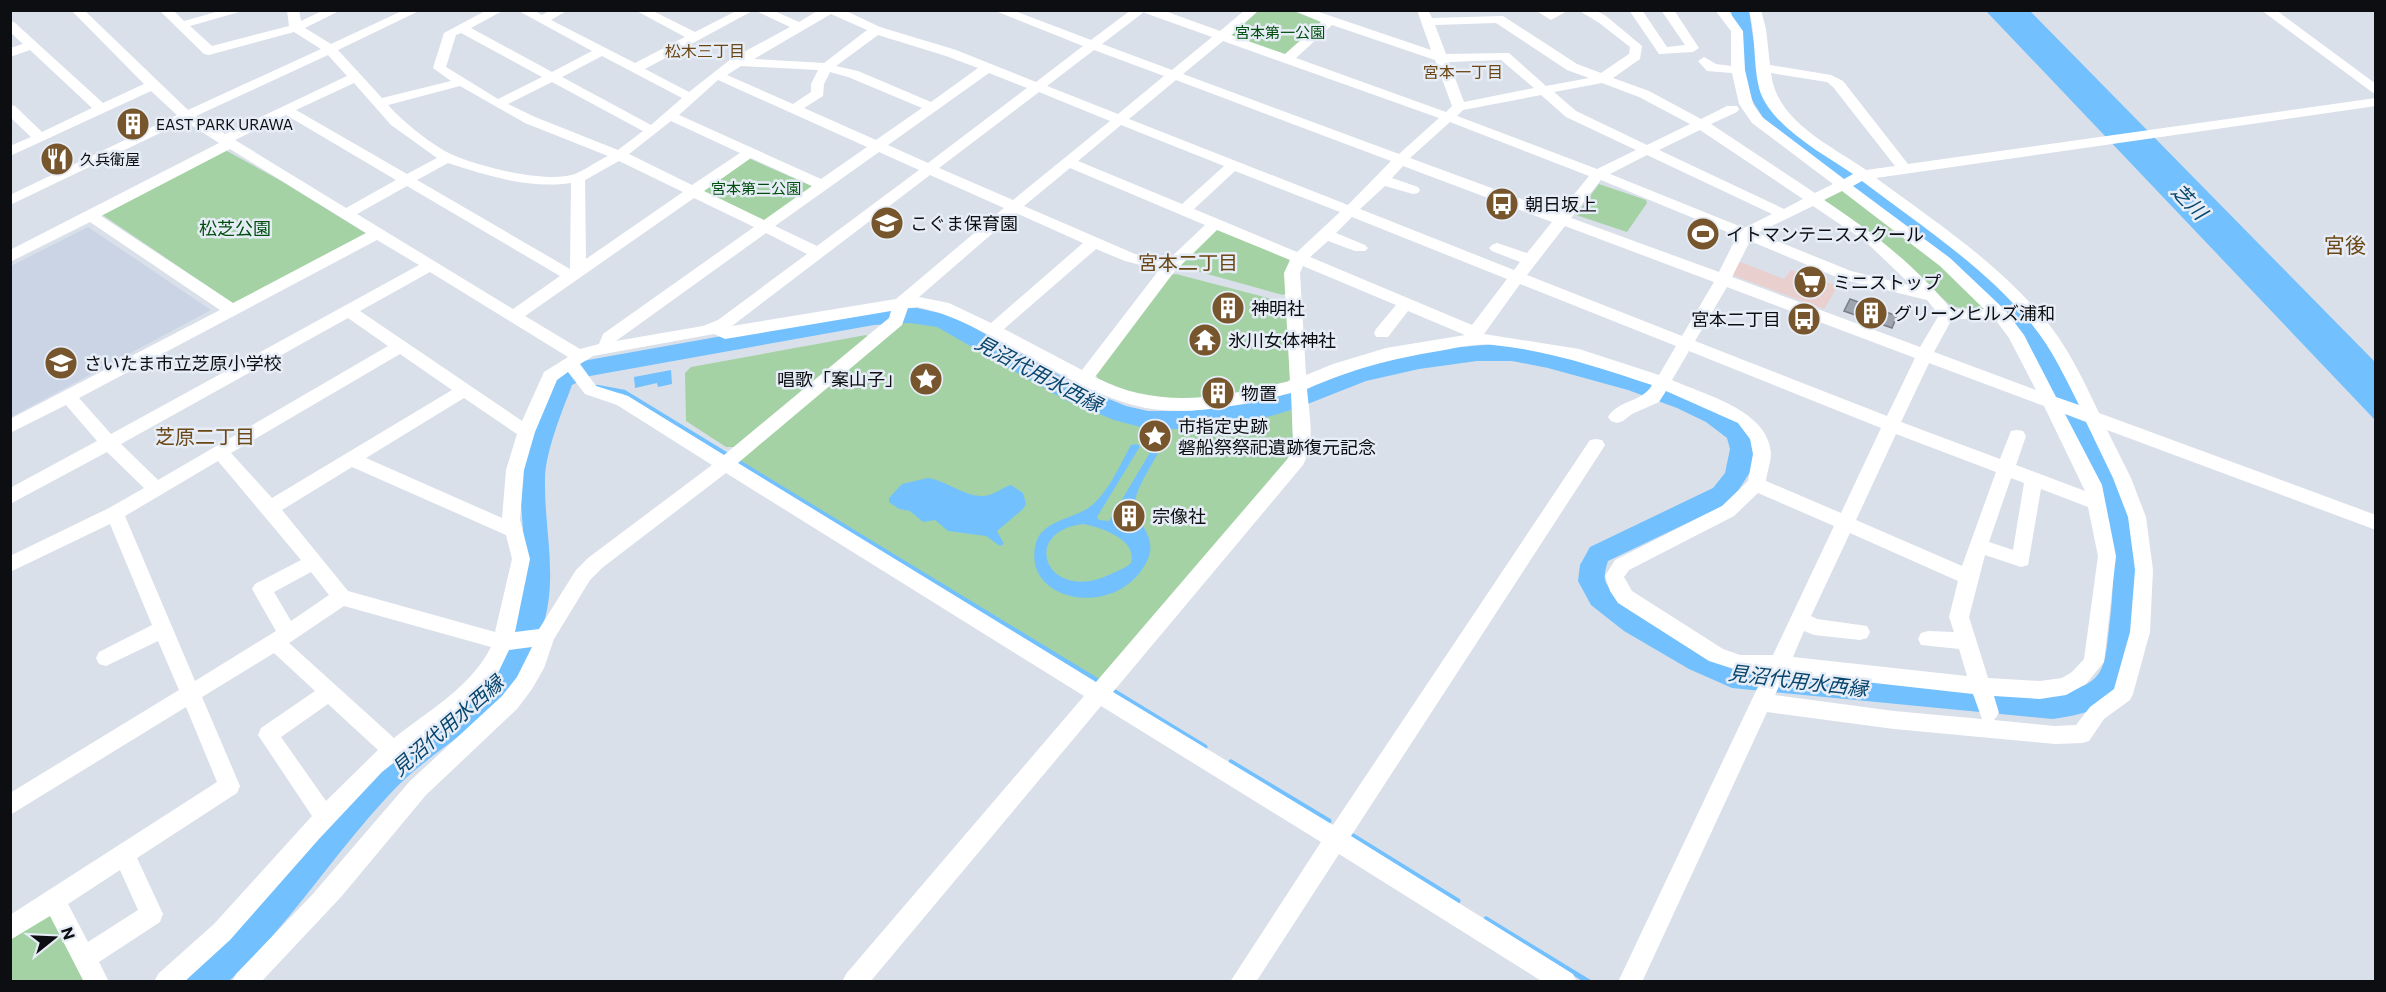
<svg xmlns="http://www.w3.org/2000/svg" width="2386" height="992" viewBox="0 0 2386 992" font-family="Commissioner,'Noto Sans JP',sans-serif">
	<rect width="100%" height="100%" fill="#dae0ea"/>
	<path fill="#e9cfcd" d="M1738 261 1784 279 1791 270 1838 286 1824 309 1735 276 1733 274Z"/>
	<path fill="#cad4e5" d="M88 227 211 310 11 417V266Z"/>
	<g fill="#a4d2a4">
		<path d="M1258 11H1293L1322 22 1287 54H1281L1231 36Z"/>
		<path d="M225 150 283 182 367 234 234 304 101 214Z"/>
		<path d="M748 158 812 186V188L768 220 762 221 702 191Z"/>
		<path d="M1599 184 1646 200 1647 203 1627 232 1576 215Z"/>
		<path d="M1843 188 1954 274 1986 310 1952 307 1874 235 1825 201 1824 198Z"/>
		<path d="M1219 229 1288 258 1290 261 1286 271 1287 293 1283 295 1182 267 1180 263 1214 230Z"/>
		<path d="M1176 274 1283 302 1286 305 1290 379 1286 383C1238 394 1190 405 1141 397 1127 394 1112 385 1098 379L1096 375 1170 275Z"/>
		<path d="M904 319 921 321 940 326 1079 404 1118 419 1169 428 1262 416 1292 410 1293 443 1286 462 1098 686 733 461Z"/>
		<path d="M866 335 869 337 735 447H726L686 421 685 373 691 367Z"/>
		<path d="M54 909 88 981 11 982V936Z"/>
	</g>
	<g fill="#72c0fe" fill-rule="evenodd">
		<path d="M1986 11H2030L2375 362V420Z"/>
		<path d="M671 370 672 384 658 387 657 383 635 388 634 377Z"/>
		<path d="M1135 444 1139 445V448L1097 517 1099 520 1109 521 1151 451H1158V453C1151 467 1137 486 1135 502 1133 523 1161 536 1146 563 1115 621 1020 601 1036 543 1042 520 1075 519 1091 506 1109 491 1120 465 1131 445ZM1083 524C1101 527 1138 540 1131 563 1125 569 1118 570 1111 574 1047 605 1018 532 1083 524Z"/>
		<path d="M928 478C947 481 965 497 984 496 995 495 1001 488 1011 485L1023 493 1026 504 1023 509 997 531 1004 544 1000 546 986 536 948 531 935 520 923 522 910 511 899 509 889 502V498L902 484Z"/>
	</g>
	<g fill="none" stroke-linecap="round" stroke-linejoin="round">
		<path stroke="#72c0fe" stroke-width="4.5" d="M597 387 624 392 942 586"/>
		<g stroke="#72c0fe" stroke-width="5">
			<path d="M940 585 1101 683"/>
			<path d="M1110 689 1205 747"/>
			<path d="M1231 762 1329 821"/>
			<path d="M1353 836 1458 901"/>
			<path d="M1486 919 1589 982"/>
		</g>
		<path fill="#72c0fe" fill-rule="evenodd" d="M1731 10H1749C1756 56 1758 90 1791 126 1847 165 1904 203 1957 245 1982 266 2010 287 2030 313 2053 343 2067 380 2086 412 2128 486 2148 542 2137 628 2128 693 2119 710 2052 719L1732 688 1689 669 1624 631 1591 605 1578 581 1580 565 1590 547 1713 488 1725 473 1730 449 1727 438 1706 422 1677 408 1628 390 1548 368 1512 361H1477L1419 369 1366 381 1295 409 1260 419 1189 429H1148L1114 420 1065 400 937 327 910 323 874 325 590 376 572 385C562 412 545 452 545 480 544 531 559 578 542 629 534 653 523 678 506 696 470 733 422 758 388 796 332 856 289 926 228 982H186L191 970 236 930 367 775 486 678 504 654 515 627 521 599 525 555 519 479 531 432 554 374 564 367 588 360 874 309 917 308 953 316 1082 388 1126 406 1148 411H1189L1246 404 1280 396 1337 373 1382 361 1438 349 1495 344 1548 352 1645 378 1694 396 1736 417 1744 425 1753 440 1755 449 1752 469 1731 502 1608 561C1606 567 1604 574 1605 580 1611 606 1709 653 1734 664L2052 693C2107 686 2104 670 2110 620 2120 539 2102 486 2063 416 2047 386 2035 352 2014 324 1994 298 1967 276 1942 255 1889 212 1832 174 1777 134 1739 93 1739 63 1731 10Z"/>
	</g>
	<path fill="#9fa5ae" stroke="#787e87" stroke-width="1.5" d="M1850 299 1897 316 1892 328 1844 311Z"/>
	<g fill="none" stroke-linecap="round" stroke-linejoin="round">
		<g fill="#fff" fill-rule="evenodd">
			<path d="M71 10H84L188 110 321 49 294 32 209 55 204 54 159 10H173L184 21 223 10H246L190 26 212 46 289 26 287 10H299L301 21 324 10H341L305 28 331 44 404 10H421L338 50 382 98 451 81 433 68 444 33 487 10H504L471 28 552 72 592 51 517 10H533L542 15 551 10H568L551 20 635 63 685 37 635 10H651L695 32 738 10H754L645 69 689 92 731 59 790 27 754 10H772L799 22 819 10H844L880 27 956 50 1036 82 1083 46 993 10H1012L1091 40 1131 10H1162L1220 31 1245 10H1259L1231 35 1285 54 1321 22 1293 10H1313L1431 50 1418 13 1420 10H1428L1432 18 1503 16 1577 64 1601 73 1629 54 1630 47 1598 22 1578 10H1595L1606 16 1642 46 1640 59 1613 78 1649 91 1701 119 1727 106H1737L1739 109 1737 112 1711 124 1815 193 1833 184 1752 123 1739 104 1732 73 1707 71 1698 61 1704 57 1716 64 1731 66V31L1715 10H1728L1743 31 1745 70 1753 104 1762 117 1844 179 1853 174C1823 154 1769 125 1759 88 1753 63 1756 36 1749 10H1761L1766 29 1770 65 1831 75 1843 81 1908 164 2376 98V106L1876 178C1933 220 1994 260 2041 315 2066 343 2083 379 2099 413L2376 515V530L2107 430 2131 478 2146 517 2153 570 2150 632 2133 694 2130 700 2104 719 2089 741 2082 743 2055 744 1894 729 1767 712 1642 982H1618L1765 672 1740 671 1709 661 1618 603 1610 591 1605 576 1615 560 1722 506 1748 481 1753 454 1750 439 1738 423 1666 391 1659 402 1632 414 1623 421 1617 423 1611 421 1608 417C1619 399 1642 403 1652 385 1601 368 1548 350 1493 345 1475 343 1456 348 1439 351 1391 359 1352 369 1307 389 1309 414 1316 442 1303 465L1113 692 1333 825 1590 440 1596 439 1602 440 1605 445 1602 450 1351 836 1573 974 1577 982H1543L1339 854 1256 982H1230L1321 842 1101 706 870 982H842L846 974 1084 696 726 473 602 568 590 580 554 639 544 668 532 689 517 709 426 795 341 897 261 982H232L236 974 312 895 410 781 502 696 517 677 532 647 509 650 497 675 484 691 382 772 319 839 230 940 184 982H154L158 974 214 924 312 816 258 735 261 728 315 691 274 653 202 697 240 786 237 793 137 858 163 914 160 922 99 962 109 982H84L50 916 10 940V915L217 782 186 707 10 815V793L179 690 158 641 106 666 99 664 96 658 99 652 152 625 110 524 10 572V556L109 508 144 488 107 452 10 504V488L97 441 66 405 10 433V419L220 310 90 222 10 262V250L219 143 185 121 10 205V195L177 115 151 91 10 156V146L31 137 10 117V105L15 106 42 132 92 108 30 50 10 57V48L23 44 10 32V21L14 22 103 103 144 84ZM1144 12 1145 13 1212 37 1172 70 1102 44ZM831 14 867 30 824 63 754 59ZM1496 23 1567 70 1589 78 1546 86 1509 53 1446 54 1435 25ZM1332 25 1435 60 1452 106 1446 112 1296 58ZM461 33 542 77 498 99 446 67 456 35ZM878 35 946 56 978 68 931 102 858 71 836 66ZM1223 41 1439 118 1399 154 1183 74ZM1094 50 1164 76 1118 114 1047 86ZM328 55 347 76 225 134 196 116ZM602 56 682 98 651 125 562 77ZM1501 60 1534 88 1464 102 1449 62ZM741 66 818 70 811 84V92L793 104 727 75ZM830 72 848 77 922 108 876 140 804 108 823 96 824 84ZM989 73 1027 88 928 163 888 145ZM1771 73 1827 82 1833 87 1895 166 1866 170C1830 145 1776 121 1771 73ZM718 80 867 147 821 179 679 115ZM1176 80 1391 161 1348 205 1129 119ZM552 82 643 131 618 150 535 117 508 104ZM354 83 391 125 437 158 407 174 296 110ZM1602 83 1639 97 1690 124 1647 145 1576 111 1554 92ZM460 86 525 123 608 156C597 161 587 169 575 174 547 184 481 167 453 155 434 147 402 121 388 105ZM1039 92 1110 121 1013 200 939 168ZM1541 95 1566 117 1636 150 1597 169 1457 116 1463 110ZM286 115 396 180 346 208 235 140ZM671 121 740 153 692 185 629 154ZM1450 122 1589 176 1559 213 1410 158ZM1121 125 1224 166 1182 204 1078 161ZM1700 130 1803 199 1784 209 1659 150ZM230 149 366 233 233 303 101 216ZM879 152 919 170 817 246 775 226ZM1647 155 1772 214 1744 228 1610 174ZM751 158 812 186 764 220 704 191ZM619 161 683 192 586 259 585 180ZM448 163C489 176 528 189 571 183L570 269 417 180ZM1403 166 1552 222 1527 253 1497 243 1492 245 1489 248 1492 251 1520 262 1514 270 1360 209 1385 186 1413 194 1418 193 1420 190 1418 187 1392 178ZM1070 168 1205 225 1166 262 1135 254 1024 206ZM1235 171 1340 212 1297 252 1194 209ZM930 175 1004 208 896 299 732 326ZM1601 180 1737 236 1719 272 1571 218ZM1862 181C1920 225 1983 266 2030 322 2051 347 2065 377 2079 405L2056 397 2024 335 2005 310 1950 258 1853 186ZM407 186 560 276 513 309 357 214ZM1842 191 1940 266 1984 309H1951C1915 265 1871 231 1824 200ZM694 198 754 227 603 334 599 344 580 349 525 316ZM1813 206 1865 241 1912 286 1851 271 1757 233ZM1016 213 1083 243 991 323 949 303 919 297ZM1352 217 1507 279 1472 325 1310 257 1328 241 1355 251H1365L1368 248 1365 245 1336 233ZM1565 226 1714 282 1682 336 1527 275ZM1217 230 1290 260 1284 273 1290 381C1222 397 1160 411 1095 377L1174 272ZM766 233 807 254 718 320 703 326 616 341ZM377 240 419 265 111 434 79 398ZM1750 241 1841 279 1927 300 1939 315 1920 347 1732 277ZM1096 249 1125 261 1159 270 1082 370 1004 329ZM1303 266 1396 305 1376 329 1374 333 1376 337H1388L1408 311 1465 335 1386 348 1333 364 1306 375 1300 273ZM430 272 568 357 544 372 522 421 360 311ZM1520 284 1676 346 1659 375 1579 349 1484 334ZM1727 287 1915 358 1887 416 1695 341ZM917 307C953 314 985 333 1017 350 1054 370 1092 394 1133 405 1184 419 1241 405 1291 393L1293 440 1290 456 1096 682 738 463 902 325 908 308ZM891 311 889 318 724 455 628 396 596 386 580 364 593 356 714 334 725 339ZM348 318 388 346 158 480 121 444ZM1952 319H1995L2009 338 2036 390 1934 352ZM1689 351 1881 428 1841 513 1766 481C1767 472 1771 462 1771 453 1768 410 1705 395 1672 380ZM400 354 452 390 272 498 231 453ZM1929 363 2044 406 2085 491 2016 465 2026 436 2023 431 2017 430 2011 431 2000 459 1901 422ZM568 372 585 394 617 405 712 465 588 558 576 570 539 629 515 632 530 559 520 520 524 470 535 432 557 380ZM464 398 517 434 506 470 502 518 366 458ZM2065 414 2086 422 2113 478 2128 517 2135 570 2130 632 2114 689 2090 707 2076 725 2055 726 1994 720 1999 713 1994 696 2040 699 2066 695 2086 684 2104 662 2116 556 2102 485ZM1896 434 1996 472 1962 566 1856 520ZM218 461 301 560 255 584 252 589 276 631 195 681 125 516ZM352 467 506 535 512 559 495 632 348 591 282 510ZM2011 478 2024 483 2013 550 1989 542ZM2041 489 2088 507 2098 556 2084 659 2072 672 2062 678 2040 681 1988 678 1969 617 1985 555 2021 567 2028 565ZM1758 493 1834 526 1773 655H1740L1723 649 1632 591 1624 577 1629 570 1734 516ZM1850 533 1958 581 1949 617 1954 632 1928 631 1921 633 1918 639 1921 645 1959 649 1967 676 1793 657 1804 631 1814 635 1860 640 1867 638 1870 632 1867 626 1817 619 1811 616ZM311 572 329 595 291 621 274 592ZM344 606 491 647C471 687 428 711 394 738L289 643ZM1785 673 1973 694 1982 719 1894 711 1775 695ZM328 704 378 750 326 801 281 737ZM120 870 138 910 88 942 68 904Z"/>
			<path d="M1535 10H1569L1551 20Z"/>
			<path d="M1629 10H1642L1667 47 1685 45 1661 10H1674L1699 48 1693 52 1659 54Z"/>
			<path d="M2261 10H2276L2376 84V95Z"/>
		</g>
	</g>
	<defs>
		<symbol id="building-disc" viewBox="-11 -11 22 22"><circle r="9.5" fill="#77562d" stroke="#e7edf7"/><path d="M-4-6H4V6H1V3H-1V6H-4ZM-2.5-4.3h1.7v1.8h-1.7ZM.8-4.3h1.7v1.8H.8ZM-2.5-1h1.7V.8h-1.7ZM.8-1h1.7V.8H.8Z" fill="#fff"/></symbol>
		<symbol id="restaurant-disc" viewBox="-11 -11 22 22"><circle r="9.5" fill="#77562d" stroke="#e7edf7"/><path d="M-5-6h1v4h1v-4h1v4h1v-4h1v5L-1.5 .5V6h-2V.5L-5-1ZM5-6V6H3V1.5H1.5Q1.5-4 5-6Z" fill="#fff"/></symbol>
		<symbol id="bus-disc" viewBox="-11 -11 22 22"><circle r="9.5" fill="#77562d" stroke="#e7edf7"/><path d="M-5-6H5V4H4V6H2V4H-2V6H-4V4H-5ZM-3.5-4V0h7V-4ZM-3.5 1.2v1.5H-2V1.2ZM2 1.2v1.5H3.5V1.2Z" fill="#fff"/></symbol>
		<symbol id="school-disc" viewBox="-11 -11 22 22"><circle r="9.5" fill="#77562d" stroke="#e7edf7"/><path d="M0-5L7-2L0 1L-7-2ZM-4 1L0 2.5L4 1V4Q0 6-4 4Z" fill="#fff"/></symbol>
		<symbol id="stadium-disc" viewBox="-11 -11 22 22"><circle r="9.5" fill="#77562d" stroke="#e7edf7"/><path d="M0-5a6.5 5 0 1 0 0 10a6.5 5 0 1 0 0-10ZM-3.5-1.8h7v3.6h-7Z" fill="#fff"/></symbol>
		<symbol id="supermarket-disc" viewBox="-11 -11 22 22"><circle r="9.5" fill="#77562d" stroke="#e7edf7"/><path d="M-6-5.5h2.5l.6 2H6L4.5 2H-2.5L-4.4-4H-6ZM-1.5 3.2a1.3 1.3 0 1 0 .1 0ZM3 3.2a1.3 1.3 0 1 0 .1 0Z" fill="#fff"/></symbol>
		<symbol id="temple-disc" viewBox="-11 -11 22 22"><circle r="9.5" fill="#77562d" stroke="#e7edf7"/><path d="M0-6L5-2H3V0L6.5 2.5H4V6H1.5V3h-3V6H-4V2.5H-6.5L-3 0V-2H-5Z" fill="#fff"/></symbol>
		<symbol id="sight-disc" viewBox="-11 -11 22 22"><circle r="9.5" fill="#77562d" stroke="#e7edf7"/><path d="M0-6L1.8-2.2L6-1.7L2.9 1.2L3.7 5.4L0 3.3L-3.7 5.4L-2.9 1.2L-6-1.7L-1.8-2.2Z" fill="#fff"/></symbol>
	</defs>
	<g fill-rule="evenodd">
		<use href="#building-disc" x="114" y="105" width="38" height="38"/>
		<use href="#restaurant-disc" x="38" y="140" width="38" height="38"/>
		<use href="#bus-disc" x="1483" y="185" width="38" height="38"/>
		<use href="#school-disc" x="868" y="204" width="38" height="38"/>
		<use href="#stadium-disc" x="1684" y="215" width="38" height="38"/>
		<use href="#supermarket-disc" x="1791" y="263" width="38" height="38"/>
		<use href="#building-disc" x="1209" y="289" width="38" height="38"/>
		<use href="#building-disc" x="1852" y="294" width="38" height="38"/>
		<use href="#bus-disc" x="1785" y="300" width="38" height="38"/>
		<use href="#temple-disc" x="1186" y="321" width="38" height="38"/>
		<use href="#school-disc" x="42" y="344" width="38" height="38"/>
		<use href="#sight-disc" x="907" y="360" width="38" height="38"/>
		<use href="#building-disc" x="1199" y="374" width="38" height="38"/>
		<use href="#sight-disc" x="1136" y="417" width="38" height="38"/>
		<use href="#building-disc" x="1110" y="497" width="38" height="38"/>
	</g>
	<g text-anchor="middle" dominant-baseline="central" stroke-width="5" stroke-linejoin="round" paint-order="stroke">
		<g font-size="15" fill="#004f0e" stroke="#e7edf7">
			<text x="1280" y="32">宮本第一公園</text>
			<text x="756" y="188">宮本第二公園</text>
		</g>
		<g font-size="15" fill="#0c0e11" stroke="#e7edf7" text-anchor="start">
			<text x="156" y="124">EAST PARK URAWA</text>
			<text x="80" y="159">久兵衛屋</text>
		</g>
		<g font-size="16" fill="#6b4716" stroke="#e7edf7">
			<text x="705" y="50">松木三丁目</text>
			<text x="1463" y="71">宮本一丁目</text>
		</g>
		<g font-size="18" fill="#0c0e11" stroke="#e7edf7" text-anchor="start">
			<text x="1525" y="204">朝日坂上</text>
			<text x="910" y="223">こぐま保育園</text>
			<text x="1726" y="234">イトマンテニススクール</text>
			<text x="1833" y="282">ミニストップ</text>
			<text x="1251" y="308">神明社</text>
			<text x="1894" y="313">グリーンヒルズ浦和</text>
			<text x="1781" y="319" text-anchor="end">宮本二丁目</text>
			<text x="1228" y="340">氷川女体神社</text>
			<text x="84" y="363">さいたま市立芝原小学校</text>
			<text x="903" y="379" text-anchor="end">唱歌「案山子」</text>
			<text x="1241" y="393">物置</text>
			<text x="1178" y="426">市指定史跡<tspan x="1178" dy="21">磐船祭祭祀遺跡復元記念</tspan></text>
			<text x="1152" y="516">宗像社</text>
		</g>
		<g font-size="18" fill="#004f0e" stroke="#e7edf7">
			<text x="235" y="228">松芝公園</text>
		</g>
		<g font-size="20" font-style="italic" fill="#07456d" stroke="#e7edf7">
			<text transform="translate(2190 201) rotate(46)">芝川</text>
			<text transform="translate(1039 373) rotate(28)">見沼代用水西縁</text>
			<text transform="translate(1798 680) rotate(7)">見沼代用水西縁</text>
			<text transform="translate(447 725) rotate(-41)">見沼代用水西縁</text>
		</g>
		<g font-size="20" fill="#6b4716" stroke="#e7edf7">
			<text x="1188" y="262">宮本二丁目</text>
			<text x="205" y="436">芝原二丁目</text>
		</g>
		<g font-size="21" fill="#6b4716" stroke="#e7edf7">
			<text x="2345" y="244">宮後</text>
		</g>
	</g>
	<rect width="2386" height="992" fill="none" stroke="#0c0e11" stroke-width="24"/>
	<g transform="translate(54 938) rotate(72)" stroke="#e7edf7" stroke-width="4.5" paint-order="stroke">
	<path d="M0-4.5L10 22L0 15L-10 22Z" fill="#0c0e11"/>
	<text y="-9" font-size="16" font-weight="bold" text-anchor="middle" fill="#0c0e11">N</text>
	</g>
</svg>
